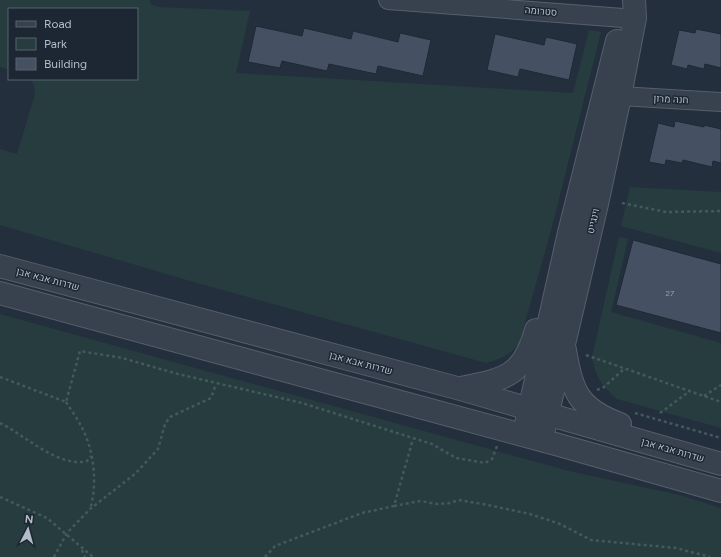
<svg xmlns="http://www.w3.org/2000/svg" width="721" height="557" viewBox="0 0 721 557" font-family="Figtree,Heebo,sans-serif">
	<rect width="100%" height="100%" fill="#242f3e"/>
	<g fill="#263c3f">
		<path d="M0 0H149L152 5 159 7 250 11 236 73 573 93 589 30 601 32 552 227 519 344C509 356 500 359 486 363L190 281 0 225V149L17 154 35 94 34 85 30 79H137V9H9V70L0 67Z"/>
		<path d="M630 187 721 192V253L621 226Z"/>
		<path d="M619 237 628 239 611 312 721 343V428L617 399C602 387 595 376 592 357Z"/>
		<path d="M0 314 569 471 680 495 721 508V557H0Z"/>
	</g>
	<g fill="#455162" stroke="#1f2835">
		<path d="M256 26 302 36 304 28 351 39 353 31 398 42 400 33 431 40 423 76 378 66 376 74 329 64 327 71 282 61 280 68 248 62Z"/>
		<path d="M696 29 721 34V68L705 64 704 69 688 65 687 69 671 65 679 30 695 33Z"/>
		<path d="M495 34 544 45 546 37 577 44 569 80 520 69 518 77 487 70Z"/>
		<path d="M675 121 704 127V125L721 129V163L713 161 712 167 683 160 682 163 666 160 665 165 649 162 658 123 674 127Z"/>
		<path d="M633 240 721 264V333L616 305Z"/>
	</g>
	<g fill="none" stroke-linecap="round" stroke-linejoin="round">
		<defs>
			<g id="minor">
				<path d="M388 0 623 18"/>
				<path d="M620 96 721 102"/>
			</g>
			<g id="tertiary">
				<path d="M0 266 457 388 721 464"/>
				<path d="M0 293 559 445 721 491"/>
				<path d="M565 350C572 391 578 409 620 424"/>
				<path d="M461 388C505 379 523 377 536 330"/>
				<path d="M526 424 569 233 617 41"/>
				<path d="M544 429 597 204 620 96 635 18 634 0"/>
			</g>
		</defs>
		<use href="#minor" stroke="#565f6c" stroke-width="20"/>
		<use href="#tertiary" stroke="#565f6c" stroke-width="24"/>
		<g stroke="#44595c" stroke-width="2.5" stroke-dasharray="3 3" stroke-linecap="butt">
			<path d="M622 203 666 212 721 211"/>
			<path d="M586 355 721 402"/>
			<path d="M0 377 66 402 80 351 122 358 178 374 302 403 432 444 456 458 485 463 492 459 497 446"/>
			<path d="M597 390 604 387 624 369"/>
			<path d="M704 396 721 385"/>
			<path d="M66 402C71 410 77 418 81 426 94 449 98 484 90 509"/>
			<path d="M635 413 721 438"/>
			<path d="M660 413 690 391"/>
			<path d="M0 423C25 435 58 468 87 461L91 456"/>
			<path d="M0 497 47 518 93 557"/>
			<path d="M394 506 420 501 437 504 450 503 459 500 483 504 530 514 560 524 591 540 676 548 710 557"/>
			<path d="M82 550 85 557"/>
			<path d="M54 557 67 533 90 509 135 474 158 449 165 424 170 417 211 398 216 384"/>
			<path d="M265 557 275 546 362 513 394 506 413 439"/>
		</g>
		<use href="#minor" stroke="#38414e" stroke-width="18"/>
		<use href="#tertiary" stroke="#38414e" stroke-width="22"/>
	</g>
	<g text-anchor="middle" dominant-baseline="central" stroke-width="3" stroke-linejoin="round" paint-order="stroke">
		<g font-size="8" fill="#98a1af">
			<text x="670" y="293">27</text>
		</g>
		<g font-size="10" fill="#b4bcc9" stroke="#1d2633">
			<text transform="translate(541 11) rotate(5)">סטרומה</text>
			<text transform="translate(671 99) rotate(3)">חנה מרון</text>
			<text transform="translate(593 221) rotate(-77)">וינגייט</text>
			<text transform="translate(48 279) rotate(15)">שדרות אבא אבן</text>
			<text transform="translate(361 363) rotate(15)">שדרות אבא אבן</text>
			<text transform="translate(673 450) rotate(16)">שדרות אבא אבן</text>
		</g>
	</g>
	<rect x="8" y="8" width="130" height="72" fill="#1d2633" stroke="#59626f"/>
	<rect x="16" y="21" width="20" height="6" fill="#38414e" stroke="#59626f"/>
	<text x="44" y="28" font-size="12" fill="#b4bcc9">Road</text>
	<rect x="16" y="38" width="20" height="12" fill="#263c3f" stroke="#59626f"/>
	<text x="44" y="48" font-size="12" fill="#b4bcc9">Park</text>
	<rect x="16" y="58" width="20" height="12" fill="#455162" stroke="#59626f"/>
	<text x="44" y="68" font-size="12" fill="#b4bcc9">Building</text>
	<g transform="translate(28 529) rotate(6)" stroke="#1d2633" stroke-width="3" paint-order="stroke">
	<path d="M0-3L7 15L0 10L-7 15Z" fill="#b4bcc9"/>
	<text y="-6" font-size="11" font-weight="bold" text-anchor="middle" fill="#b4bcc9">N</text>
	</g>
</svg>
